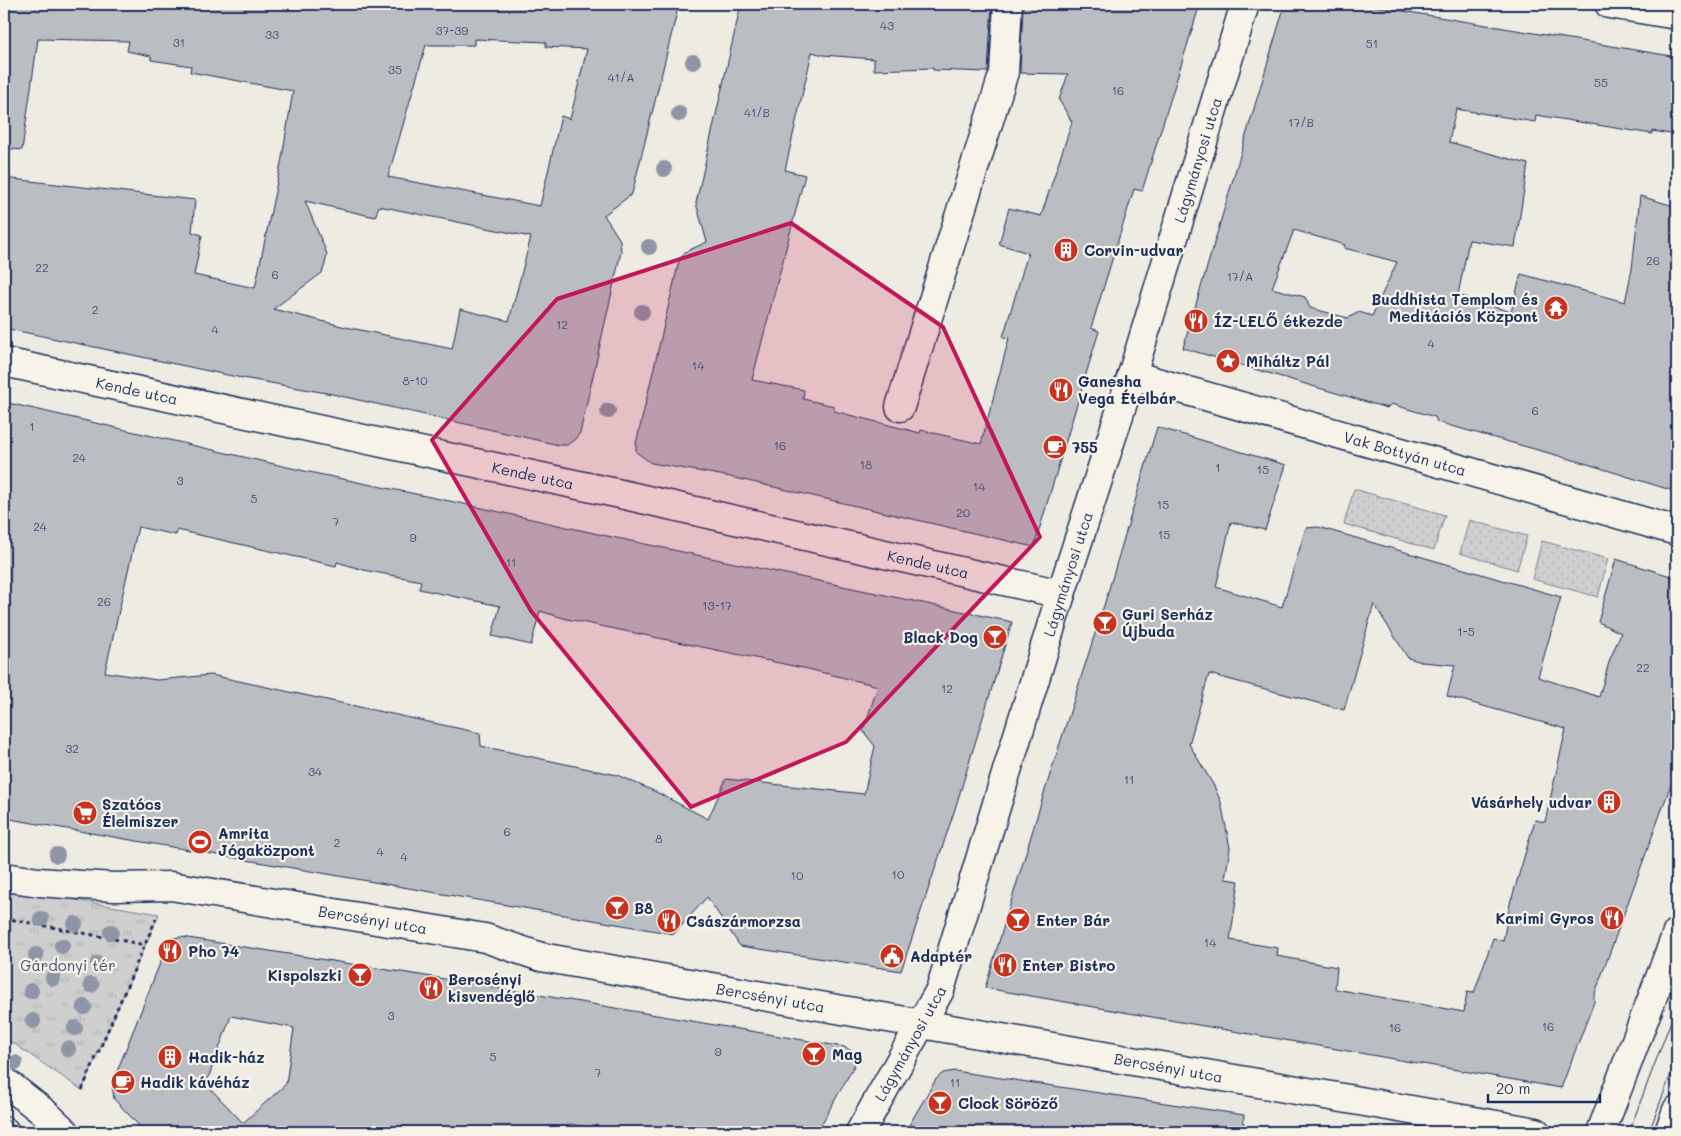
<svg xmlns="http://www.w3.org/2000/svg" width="1681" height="1136" viewBox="0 0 1681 1136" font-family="Mali,sans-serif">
	<defs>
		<pattern id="grass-dots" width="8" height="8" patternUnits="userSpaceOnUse" patternTransform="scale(1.25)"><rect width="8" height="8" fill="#cfcfcf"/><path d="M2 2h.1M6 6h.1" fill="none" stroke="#b1b2b4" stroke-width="1.8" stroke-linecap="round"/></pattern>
		<pattern id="park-tufts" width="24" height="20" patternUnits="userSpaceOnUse" patternTransform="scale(1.25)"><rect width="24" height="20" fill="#cfcfcf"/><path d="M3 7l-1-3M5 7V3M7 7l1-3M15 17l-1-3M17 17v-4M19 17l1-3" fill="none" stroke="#b1b2b4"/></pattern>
	</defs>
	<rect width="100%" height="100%" fill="#eeebe2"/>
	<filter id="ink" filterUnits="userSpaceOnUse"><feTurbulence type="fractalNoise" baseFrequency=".02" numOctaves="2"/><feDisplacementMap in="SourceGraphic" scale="10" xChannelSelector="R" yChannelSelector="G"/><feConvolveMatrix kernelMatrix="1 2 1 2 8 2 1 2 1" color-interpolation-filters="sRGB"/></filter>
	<g filter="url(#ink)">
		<g fill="url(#grass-dots)" stroke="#757f96">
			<path d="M1354 489 1445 515 1434 550 1344 524Z"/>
			<path d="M1469 520 1527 536 1517 570 1460 553Z"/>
			<path d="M1542 541 1608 559 1598 597 1532 579Z"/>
		</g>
		<path fill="url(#park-tufts)" stroke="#757f96" d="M4 888 159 914 82 1090 4 1037Z"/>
		<g fill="#babdc2" stroke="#1b2f5e" fill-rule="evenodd">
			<path d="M4 4H679L632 194 604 215 620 240 621 252 580 433 574 440 567 445H559L332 394 237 377 4 328V178L195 200 192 232 202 235 194 275 255 288 282 158 293 91 190 72 191 66 151 60V56L127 51 129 41 38 39 22 150 4 148ZM474 39 546 42V47L587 49 570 119 561 116 540 206 388 177 426 45H474ZM305 201 375 217 379 206 531 237 509 321 460 309 452 349 346 327 273 309 322 273 325 264 327 254Z"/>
			<path d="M741 4H992L988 72 933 70V68L874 70V59L823 55 812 52 785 170 805 175 752 380 804 390 803 399 834 406V411L920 433 921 430 981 444 1009 338 1003 337 1028 253 999 244 1009 208 1041 216 1072 122 1059 100 1068 74 1020 73 1023 4H1200L1142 191 1134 189 1091 328 1099 331 1034 547 726 476 651 463 636 452V444L679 261 685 252 707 242 696 203Z"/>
			<path d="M1285 4H1361L1677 57V135L1652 131V134L1536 115 1535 122 1456 109 1449 142 1528 164 1515 247 1469 240 1458 295 1511 312 1521 274 1625 302 1632 269 1640 196 1677 207V492L1581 462 1437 422 1435 417 1391 404 1387 408 1183 348ZM1294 230 1345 245 1344 248 1397 262 1372 316 1359 312 1348 318 1310 308 1305 297 1272 288Z"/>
			<path d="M4 402 309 472 464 504 598 534 1012 622 955 809 901 971 740 946 707 897 674 934 4 818ZM138 527 176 535 177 530 336 566 337 562 364 570 421 581 419 589 500 606 492 636 531 645 540 611 567 619 808 669 878 686 863 731 875 746 864 794 726 779 708 819 656 792 617 775 481 746 480 733 211 675 157 680 105 672Z"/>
			<path d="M1157 427 1286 465 1265 530 1231 522 1216 587 1282 607 1306 528 1318 527 1561 597 1538 677 1599 697 1610 659 1621 633 1598 622 1616 559 1677 578V768L1594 996V1002L1561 1088 985 988 1041 803 1106 599ZM1374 604 1408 658 1422 662 1455 665 1447 696 1566 729 1545 822 1535 820 1512 898 1511 899 1503 941 1493 938 1474 993 1467 992 1464 1012 1335 989 1337 967 1277 956 1278 948 1230 940 1239 881 1225 879 1230 848 1221 802 1214 786 1189 744 1209 674 1344 710Z"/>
			<path d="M182 937 451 980 844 1047 852 1051 855 1059 854 1066 817 1132H614L570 1124 568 1132H145L114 1099 112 1084 168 943 174 938ZM231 1016 294 1028 286 1084 243 1123 206 1084Z"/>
			<path d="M955 1071 1244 1115 1243 1132H905L936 1079 943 1073Z"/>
		</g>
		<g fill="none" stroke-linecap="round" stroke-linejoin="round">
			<defs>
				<g id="minor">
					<path d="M1609 4 1677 15"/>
					<path id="s1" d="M4 362 616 493 1061 594"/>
					<path id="s2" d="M1132 375 1677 531"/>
					<path d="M900 407 1004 72 1008 4"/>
					<path id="s3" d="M4 877 39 882 66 884 114 887 171 886 485 938 541 957 1536 1132"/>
					<path d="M4 1131 5 1132"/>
					<path id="s4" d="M860 1132 940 990 1061 594 1132 375 1245 4"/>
					<path d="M1601 1132 1677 933"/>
					<path d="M1669 1132 1677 1110"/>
				</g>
				<path id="major" d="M4 1081 46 1114 65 1132"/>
			</defs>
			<use href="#minor" stroke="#1b2f5e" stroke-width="31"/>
			<use href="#major" stroke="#1b2f5e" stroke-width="31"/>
			<g stroke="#1b2f5e" stroke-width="3" stroke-dasharray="4 4" stroke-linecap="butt">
				<path d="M4 918 145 945"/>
				<path d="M4 927 7 919"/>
				<path d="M82 1090 156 919"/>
			</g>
			<use href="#minor" stroke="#f7f3e8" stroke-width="28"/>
			<use href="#major" stroke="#f7f3e8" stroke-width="28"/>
			<g stroke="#1b2f5e" stroke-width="1">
				<path d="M4 1118 22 1132"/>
				<path d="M1629 1132 1677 1005"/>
				<path d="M1649 1132 1677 1058"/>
			</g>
		</g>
		<g fill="#8e95a6">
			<circle cx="693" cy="62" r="8"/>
			<circle cx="679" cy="114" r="8"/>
			<circle cx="664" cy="169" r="8"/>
			<circle cx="649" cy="247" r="8"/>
			<circle cx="642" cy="312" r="8"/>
			<circle cx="608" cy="411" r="8"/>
			<circle cx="57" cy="855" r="8"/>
			<circle cx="41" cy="919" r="8"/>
			<circle cx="75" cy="924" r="8"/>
			<circle cx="111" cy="932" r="8"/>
			<circle cx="62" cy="946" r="8"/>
			<circle cx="36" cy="955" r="8"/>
			<circle cx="98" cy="964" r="8"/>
			<circle cx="53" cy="978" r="8"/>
			<circle cx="91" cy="985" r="8"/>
			<circle cx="31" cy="991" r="8"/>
			<circle cx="84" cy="1007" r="8"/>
			<circle cx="33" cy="1021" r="8"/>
			<circle cx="75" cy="1028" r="8"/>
			<circle cx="68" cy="1049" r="8"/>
			<circle cx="15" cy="1063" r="8"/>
		</g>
	</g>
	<path fill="#c2185b" fill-opacity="0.2" stroke="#c2185b" stroke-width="4" stroke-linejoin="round" d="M791 223 943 327 1040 537 846 742 691 807 531 611 432 440 557 299Z"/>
	<defs>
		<symbol id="building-disc" viewBox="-11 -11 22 22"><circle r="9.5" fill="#c8321e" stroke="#f7f3e8"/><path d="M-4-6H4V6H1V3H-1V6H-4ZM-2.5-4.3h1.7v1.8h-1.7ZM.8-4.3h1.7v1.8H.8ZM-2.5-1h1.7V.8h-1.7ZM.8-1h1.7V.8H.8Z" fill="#fff"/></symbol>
		<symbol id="temple-disc" viewBox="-11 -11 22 22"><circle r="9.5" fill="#c8321e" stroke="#f7f3e8"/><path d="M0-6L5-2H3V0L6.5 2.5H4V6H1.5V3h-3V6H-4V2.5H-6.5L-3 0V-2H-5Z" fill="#fff"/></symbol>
		<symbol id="restaurant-disc" viewBox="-11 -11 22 22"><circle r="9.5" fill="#c8321e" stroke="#f7f3e8"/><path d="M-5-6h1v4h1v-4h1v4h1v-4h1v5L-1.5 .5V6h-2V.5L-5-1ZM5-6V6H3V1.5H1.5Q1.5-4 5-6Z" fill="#fff"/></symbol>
		<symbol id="sight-disc" viewBox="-11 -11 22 22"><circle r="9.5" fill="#c8321e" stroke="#f7f3e8"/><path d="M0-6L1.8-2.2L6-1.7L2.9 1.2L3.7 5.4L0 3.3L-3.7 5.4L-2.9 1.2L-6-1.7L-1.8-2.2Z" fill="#fff"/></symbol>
		<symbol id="cafe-disc" viewBox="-11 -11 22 22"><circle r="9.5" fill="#c8321e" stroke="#f7f3e8"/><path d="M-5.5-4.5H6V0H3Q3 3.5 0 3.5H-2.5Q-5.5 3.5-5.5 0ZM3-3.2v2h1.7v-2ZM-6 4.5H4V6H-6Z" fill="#fff"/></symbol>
		<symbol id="bar-disc" viewBox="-11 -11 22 22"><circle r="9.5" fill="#c8321e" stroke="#f7f3e8"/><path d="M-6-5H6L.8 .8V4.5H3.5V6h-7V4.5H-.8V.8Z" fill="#fff"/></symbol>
		<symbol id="supermarket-disc" viewBox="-11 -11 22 22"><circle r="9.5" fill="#c8321e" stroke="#f7f3e8"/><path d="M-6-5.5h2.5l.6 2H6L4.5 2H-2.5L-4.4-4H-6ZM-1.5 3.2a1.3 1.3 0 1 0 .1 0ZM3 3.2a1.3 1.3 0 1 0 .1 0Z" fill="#fff"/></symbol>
		<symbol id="stadium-disc" viewBox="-11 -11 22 22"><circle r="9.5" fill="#c8321e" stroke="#f7f3e8"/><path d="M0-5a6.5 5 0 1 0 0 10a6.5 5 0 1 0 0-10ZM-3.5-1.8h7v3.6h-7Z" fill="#fff"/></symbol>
		<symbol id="civic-disc" viewBox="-11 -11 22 22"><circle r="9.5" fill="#c8321e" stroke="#f7f3e8"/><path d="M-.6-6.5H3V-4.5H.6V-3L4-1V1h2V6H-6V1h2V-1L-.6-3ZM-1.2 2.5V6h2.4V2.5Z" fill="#fff"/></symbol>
	</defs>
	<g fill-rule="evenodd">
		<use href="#building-disc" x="1052" y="236" width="28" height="28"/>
		<use href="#temple-disc" x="1542" y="294" width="28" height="28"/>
		<use href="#restaurant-disc" x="1182" y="307" width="28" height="28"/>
		<use href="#sight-disc" x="1214" y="347" width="28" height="28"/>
		<use href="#restaurant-disc" x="1047" y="376" width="28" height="28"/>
		<use href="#cafe-disc" x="1041" y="433" width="28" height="28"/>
		<use href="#bar-disc" x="1091" y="609" width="28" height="28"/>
		<use href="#bar-disc" x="981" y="623" width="28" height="28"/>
		<use href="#building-disc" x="1595" y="788" width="28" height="28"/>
		<use href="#supermarket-disc" x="71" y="799" width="28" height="28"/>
		<use href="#stadium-disc" x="186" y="828" width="28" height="28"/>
		<use href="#bar-disc" x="603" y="894" width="28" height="28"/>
		<use href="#restaurant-disc" x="1598" y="904" width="28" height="28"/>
		<use href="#bar-disc" x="1004" y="906" width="28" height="28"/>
		<use href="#restaurant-disc" x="655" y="907" width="28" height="28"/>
		<use href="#restaurant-disc" x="156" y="937" width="28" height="28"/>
		<use href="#civic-disc" x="878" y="942" width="28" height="28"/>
		<use href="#restaurant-disc" x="991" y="951" width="28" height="28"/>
		<use href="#bar-disc" x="346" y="961" width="28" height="28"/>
		<use href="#restaurant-disc" x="417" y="974" width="28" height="28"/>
		<use href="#bar-disc" x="800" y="1040" width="28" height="28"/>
		<use href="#building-disc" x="156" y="1043" width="28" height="28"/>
		<use href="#cafe-disc" x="109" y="1068" width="28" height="28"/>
		<use href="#bar-disc" x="926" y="1089" width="28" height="28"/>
	</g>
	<g text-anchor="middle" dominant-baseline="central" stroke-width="4.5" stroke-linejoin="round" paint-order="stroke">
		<g font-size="12" fill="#435277">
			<text x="887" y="25">43</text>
			<text x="452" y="30">37-39</text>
			<text x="272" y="34">33</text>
			<text x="179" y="42">31</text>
			<text x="1372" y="43">51</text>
			<text x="395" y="69">35</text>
			<text x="621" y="77">41/A</text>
			<text x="1601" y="82">55</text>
			<text x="1118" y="90">16</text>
			<text x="757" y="112">41/B</text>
			<text x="1301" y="122">17/B</text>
			<text x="1653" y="260">26</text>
			<text x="42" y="267">22</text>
			<text x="275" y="274">6</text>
			<text x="1240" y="276">17/A</text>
			<text x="95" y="309">2</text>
			<text x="562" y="324">12</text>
			<text x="215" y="329">4</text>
			<text x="1431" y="343">4</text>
			<text x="698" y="365">14</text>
			<text x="415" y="380">8-10</text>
			<text x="1535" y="410">6</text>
			<text x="32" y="426">1</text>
			<text x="780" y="445">16</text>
			<text x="79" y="457">24</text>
			<text x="866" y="464">18</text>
			<text x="1218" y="467">1</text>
			<text x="1263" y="469">15</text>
			<text x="180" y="480">3</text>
			<text x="979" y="486">14</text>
			<text x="254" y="498">5</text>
			<text x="1163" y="504">15</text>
			<text x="963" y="512">20</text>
			<text x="336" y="521">7</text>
			<text x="40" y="526">24</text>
			<text x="1164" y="534">15</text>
			<text x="413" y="537">9</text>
			<text x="511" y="562">11</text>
			<text x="104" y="601">26</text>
			<text x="717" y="605">13-17</text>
			<text x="1466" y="631">1-5</text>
			<text x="1643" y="667">22</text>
			<text x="947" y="688">12</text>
			<text x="72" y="748">32</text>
			<text x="315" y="771">34</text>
			<text x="1129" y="779">11</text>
			<text x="507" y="831">6</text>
			<text x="659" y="838">8</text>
			<text x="337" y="842">2</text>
			<text x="380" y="851">4</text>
			<text x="404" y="856">4</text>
			<text x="898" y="874">10</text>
			<text x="797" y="875">10</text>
			<text x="1210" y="942">14</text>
			<text x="391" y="1015">3</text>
			<text x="1548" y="1026">16</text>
			<text x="1395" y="1027">16</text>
			<text x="718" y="1051">9</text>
			<text x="493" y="1056">5</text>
			<text x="598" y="1072">7</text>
			<text x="955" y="1082">11</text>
		</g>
		<g font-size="15" fill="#1b2f5e" stroke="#f7f3e8">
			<text stroke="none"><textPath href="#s4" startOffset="1032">Lágymányosi utca</textPath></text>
			<text stroke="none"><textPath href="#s1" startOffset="136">Kende utca</textPath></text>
			<text stroke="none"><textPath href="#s2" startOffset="284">Vak Bottyán utca</textPath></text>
			<text stroke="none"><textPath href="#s1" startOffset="541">Kende utca</textPath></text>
			<text stroke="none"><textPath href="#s1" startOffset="946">Kende utca</textPath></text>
			<text stroke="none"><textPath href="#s4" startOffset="598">Lágymányosi utca</textPath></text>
			<text stroke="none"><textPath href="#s3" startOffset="372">Bercsényi utca</textPath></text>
			<text stroke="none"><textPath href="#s3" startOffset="778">Bercsényi utca</textPath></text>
			<text stroke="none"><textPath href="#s4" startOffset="102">Lágymányosi utca</textPath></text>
			<text stroke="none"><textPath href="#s3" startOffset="1182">Bercsényi utca</textPath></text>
		</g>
		<g font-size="15" font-weight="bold" fill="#1b2f5e" stroke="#f7f3e8" text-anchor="start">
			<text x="1084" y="250">Corvin-udvar</text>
			<text x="1538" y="299" text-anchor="end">Buddhista Templom és<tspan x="1538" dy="17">Meditációs Központ</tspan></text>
			<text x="1214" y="321">ÍZ-LELŐ étkezde</text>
			<text x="1246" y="361">Miháltz Pál</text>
			<text x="1078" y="381">Ganesha<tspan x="1078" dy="17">Vega Ételbár</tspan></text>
			<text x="1072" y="447">755</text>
			<text x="1122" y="614">Guri Serház<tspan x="1122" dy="17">Újbuda</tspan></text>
			<text x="978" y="637" text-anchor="end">Black Dog</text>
			<text x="1592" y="802" text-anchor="end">Vásárhely udvar</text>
			<text x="102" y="804">Szatócs<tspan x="102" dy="17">Élelmiszer</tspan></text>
			<text x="218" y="833">Amrita<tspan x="218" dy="17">Jógaközpont</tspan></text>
			<text x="634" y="908">B8</text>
			<text x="1594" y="918" text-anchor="end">Karimi Gyros</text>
			<text x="1036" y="920">Enter Bár</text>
			<text x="686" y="921">Császármorzsa</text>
			<text x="188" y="951">Pho 74</text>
			<text x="910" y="956">Adaptér</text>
			<text x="1022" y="965">Enter Bistro</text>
			<text x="342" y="975" text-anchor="end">Kispolszki</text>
			<text x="448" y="979">Bercsényi<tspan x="448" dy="17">kisvendéglő</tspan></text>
			<text x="832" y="1054">Mag</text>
			<text x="188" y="1057">Hadik-ház</text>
			<text x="140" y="1082">Hadik kávéház</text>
			<text x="958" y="1103">Clock Söröző</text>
		</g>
		<g font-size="15" fill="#3f4f75" stroke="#f7f3e8">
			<text x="68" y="965">Gárdonyi tér</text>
		</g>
	</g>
	<rect width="1681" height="1136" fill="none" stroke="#f7f3e8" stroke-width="20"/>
	<rect x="10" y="10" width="1661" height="1116" fill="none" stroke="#1b2f5e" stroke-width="2" filter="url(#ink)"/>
	<path d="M1488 1094v8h112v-8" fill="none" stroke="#1b2f5e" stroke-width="2.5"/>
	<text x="1496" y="1094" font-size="15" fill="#1b2f5e" stroke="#f7f3e8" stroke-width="4" paint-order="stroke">20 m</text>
</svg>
